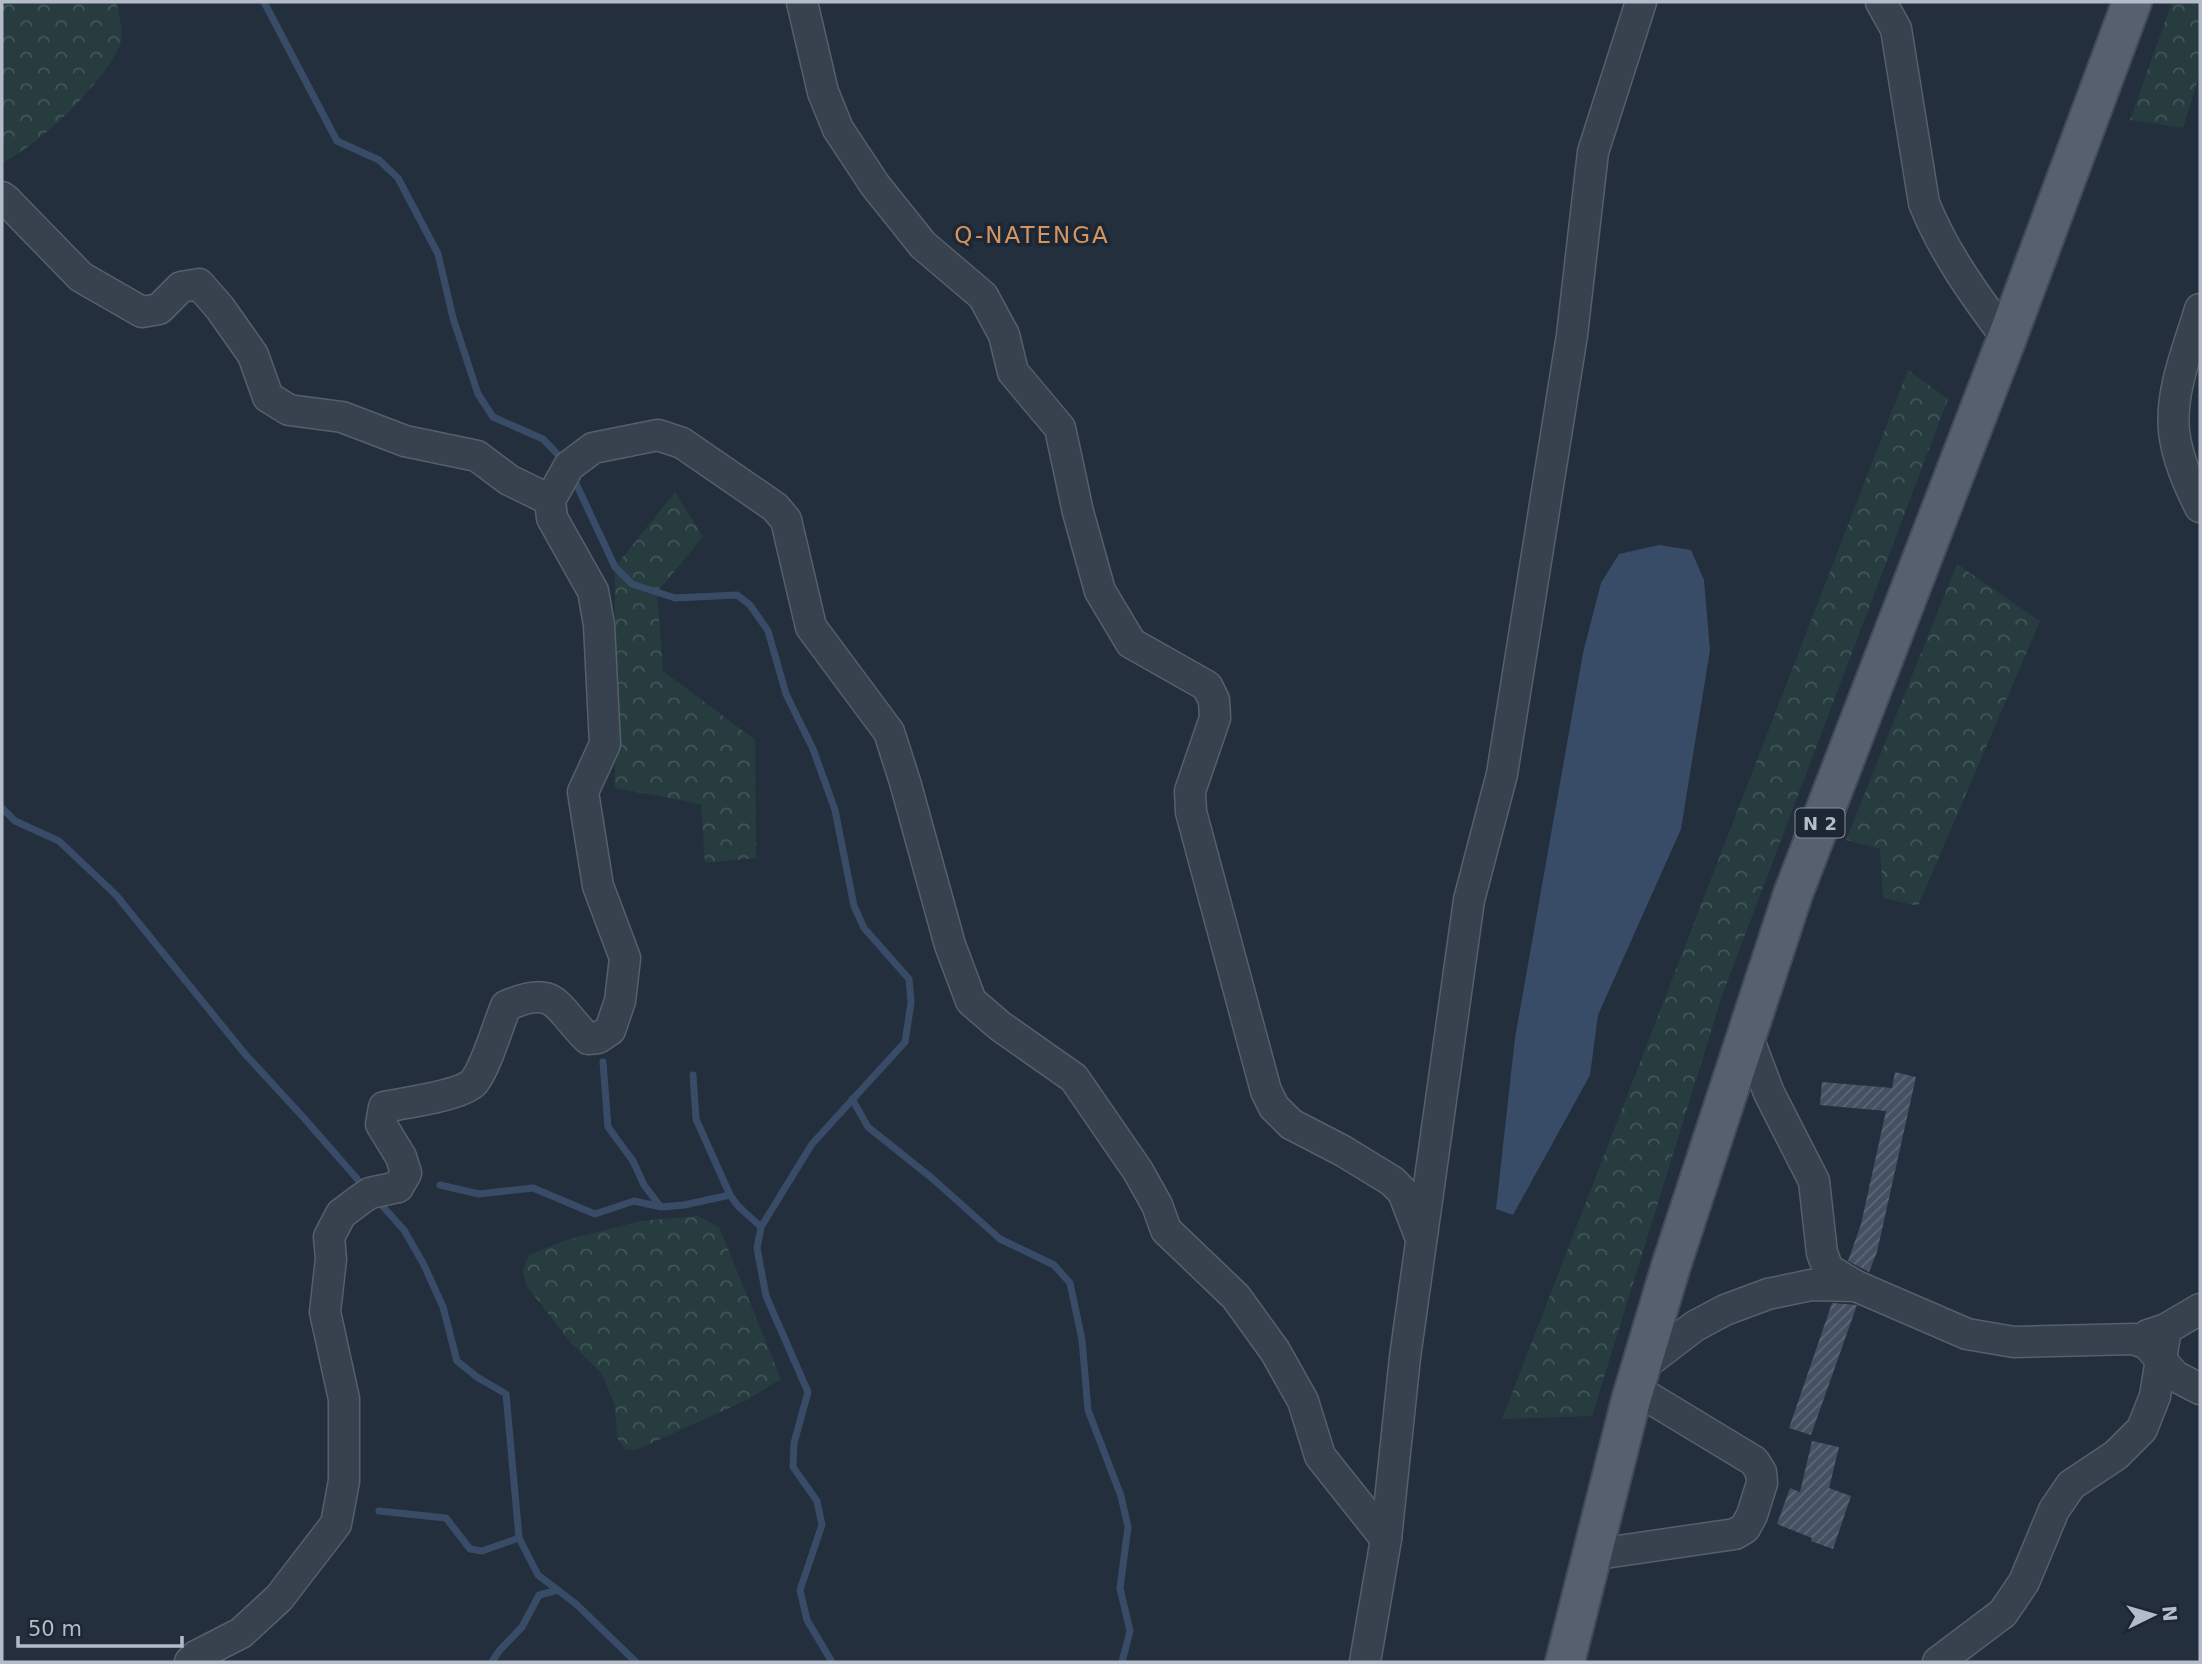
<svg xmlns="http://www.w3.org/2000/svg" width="2202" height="1664" viewBox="0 0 2202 1664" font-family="'DejaVu Sans',sans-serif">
	<defs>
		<pattern id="forest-crowns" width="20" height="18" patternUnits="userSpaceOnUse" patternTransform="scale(1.75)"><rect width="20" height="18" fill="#263c3f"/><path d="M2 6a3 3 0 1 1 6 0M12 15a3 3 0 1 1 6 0" fill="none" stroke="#435659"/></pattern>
		<pattern id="building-hatch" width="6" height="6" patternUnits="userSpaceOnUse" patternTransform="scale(1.75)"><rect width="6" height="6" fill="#455162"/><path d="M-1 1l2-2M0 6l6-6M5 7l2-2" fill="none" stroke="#5d6877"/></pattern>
	</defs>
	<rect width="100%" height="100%" fill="#242f3e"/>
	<g fill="url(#forest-crowns)">
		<path d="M2 2H116C119 13 124 34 120 45 104 83 39 145 2 163Z"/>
		<path d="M2172 2H2200V73L2183 128 2130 120Z"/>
		<path d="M1908 370 1948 399 1723 993 1592 1416 1502 1419Z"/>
		<path d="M675 492 703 537 657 592 663 671 755 740 756 858 705 863 701 804 615 788V567Z"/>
		<path d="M1957 564 2040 621 1918 906 1883 898 1880 849 1846 840Z"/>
		<path d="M698 1216 719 1227 781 1379 747 1400 636 1450 625 1449 617 1438 615 1406 602 1374 570 1342 526 1285 523 1270 529 1255 566 1240 641 1221Z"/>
	</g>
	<path fill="#394c67" d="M1659 545 1691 550 1704 580 1710 650 1681 829 1598 1015 1590 1075 1513 1215 1496 1209 1515 1038 1583 653 1601 583 1619 554Z"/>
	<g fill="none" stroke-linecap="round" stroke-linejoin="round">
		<g stroke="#394c67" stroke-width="7">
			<path d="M264 2 337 141 379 160 398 178 438 254 453 318 478 394 493 417 543 439 564 461"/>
			<path d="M573 477 615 567 632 584 675 598 737 595 750 605 768 631 786 694 813 749 835 810 854 906 864 928 909 979 911 1003 905 1042 812 1144 761 1227 757 1248 766 1296 808 1392 794 1443 793 1467 817 1501 822 1525 800 1590 807 1620 832 1662"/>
			<path d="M2 808 15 821 59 841 116 895 245 1054 303 1117 366 1189"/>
			<path d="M603 1062 608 1127 633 1161 644 1185 660 1206"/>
			<path d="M693 1075 696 1119 730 1195"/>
			<path d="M852 1099 868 1127 933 1179 1000 1239 1054 1265 1070 1283 1082 1340 1088 1410 1121 1496 1128 1527 1120 1588 1130 1631 1122 1662"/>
			<path d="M440 1185 479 1194 533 1188 595 1214 634 1201 661 1207 684 1205 730 1195 738 1206 761 1227"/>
			<path d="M377 1200 404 1230 424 1265 443 1307 457 1361 477 1377 506 1394 519 1538 538 1575 576 1604 636 1662"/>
			<path d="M379 1511 446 1518 470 1549 482 1551 519 1538"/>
			<path d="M492 1662 499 1651 522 1627 539 1595 558 1590"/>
		</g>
	</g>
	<g fill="url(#building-hatch)">
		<path d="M1895 1072 1916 1077 1877 1252 1869 1272 1848 1261 1861 1224 1886 1111 1820 1105 1822 1082 1892 1088Z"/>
		<path d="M1832 1303 1857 1305 1811 1435 1789 1428Z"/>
		<path d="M1812 1441 1839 1447 1829 1488 1851 1496 1833 1549 1811 1541 1812 1538 1777 1524 1790 1488 1800 1492Z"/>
	</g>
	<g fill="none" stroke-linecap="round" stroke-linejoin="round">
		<defs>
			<g id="minor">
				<path d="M802 2 823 92 838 129 875 185 923 245 983 296 1004 335 1013 372 1060 428 1078 512 1100 591 1131 643 1207 686 1214 700 1215 718 1190 791 1191 812 1266 1091 1274 1107 1291 1124 1343 1151 1392 1181 1403 1192 1420 1236"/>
				<path d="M1881 2 1896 29 1924 203C1943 251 1975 296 2007 338"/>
				<path d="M2 197 6 200 81 277 142 312 159 309 181 287 199 284 220 308 253 355 268 397 289 410 342 417 405 441 477 456 509 480 550 500"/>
				<path d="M2200 309C2189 347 2170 390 2174 431 2177 458 2188 483 2200 507"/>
				<path d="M1747 1035 1769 1093 1814 1181 1822 1253 1828 1269 1856 1286"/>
				<path d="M2148 1335 2166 1329 2200 1309"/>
				<path d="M1640 1368 1695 1326 1725 1310 1768 1294 1811 1285 1856 1286 1967 1334 2014 1342 2134 1339 2147 1344 2175 1376 2200 1389"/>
				<path d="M1591 1555 1735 1534 1745 1528 1752 1515 1762 1483 1761 1472 1754 1461 1635 1389"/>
				<path d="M190 1662 196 1656 241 1633 279 1598 336 1524 344 1481V1399L325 1312 331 1259 329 1237 341 1214 361 1199 370 1193 398 1187 406 1173 401 1157 381 1124 384 1107C403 1103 461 1096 474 1082 486 1067 498 1025 506 1006 557 983 556 1008 588 1039L598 1038 610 1030 620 1001 625 958 598 886 583 792 605 744 599 625 593 591 552 518 550 500 569 466 593 448 658 435 682 443 775 507 786 520 811 627 889 732 905 782 950 945 971 1001 1000 1026 1074 1078 1138 1171 1157 1205 1166 1230 1236 1297 1275 1351 1303 1401 1320 1456 1386 1539"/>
				<path d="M1365 1662 1386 1539 1405 1357 1469 900 1502 774 1572 335 1593 152 1641 2"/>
				<path d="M1938 1662 2003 1613 2024 1582 2054 1510 2071 1485 2116 1455 2142 1429 2155 1396 2166 1329"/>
			</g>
			<path id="major" d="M1565 1662 1631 1400 1671 1266 1793 894 2007 338 2132 2"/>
		</defs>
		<use href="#minor" stroke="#565f6c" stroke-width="33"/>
		<use href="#major" stroke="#414a57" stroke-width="42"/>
		<use href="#minor" stroke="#38414e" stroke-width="30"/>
		<use href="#major" stroke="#56606e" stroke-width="38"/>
	</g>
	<g text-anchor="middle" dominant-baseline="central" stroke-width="7" stroke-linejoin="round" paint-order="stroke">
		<rect fill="#1d2633" stroke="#878f9c" stroke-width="2" x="1795.5" y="808.5" width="49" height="29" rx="5"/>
		<g font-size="18" font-weight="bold" fill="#b4bcc9">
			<text x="1820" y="823">N 2</text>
		</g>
		<g font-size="23" letter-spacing="2" fill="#d59563" stroke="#1d2633">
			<text x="1032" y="235">Q-NATENGA</text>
		</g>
	</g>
	<rect width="2202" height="1664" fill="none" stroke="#b4bcc9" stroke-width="7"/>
	<g transform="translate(2153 1615) rotate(85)" stroke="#1d2633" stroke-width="5" paint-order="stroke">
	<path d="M0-5L12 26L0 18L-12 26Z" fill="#b4bcc9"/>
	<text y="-10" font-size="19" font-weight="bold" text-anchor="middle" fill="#b4bcc9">N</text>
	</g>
	<path d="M18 1636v10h164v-10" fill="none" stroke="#b4bcc9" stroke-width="3.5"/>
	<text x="28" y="1636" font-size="21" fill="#b4bcc9" stroke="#1d2633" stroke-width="5" paint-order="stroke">50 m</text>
</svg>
